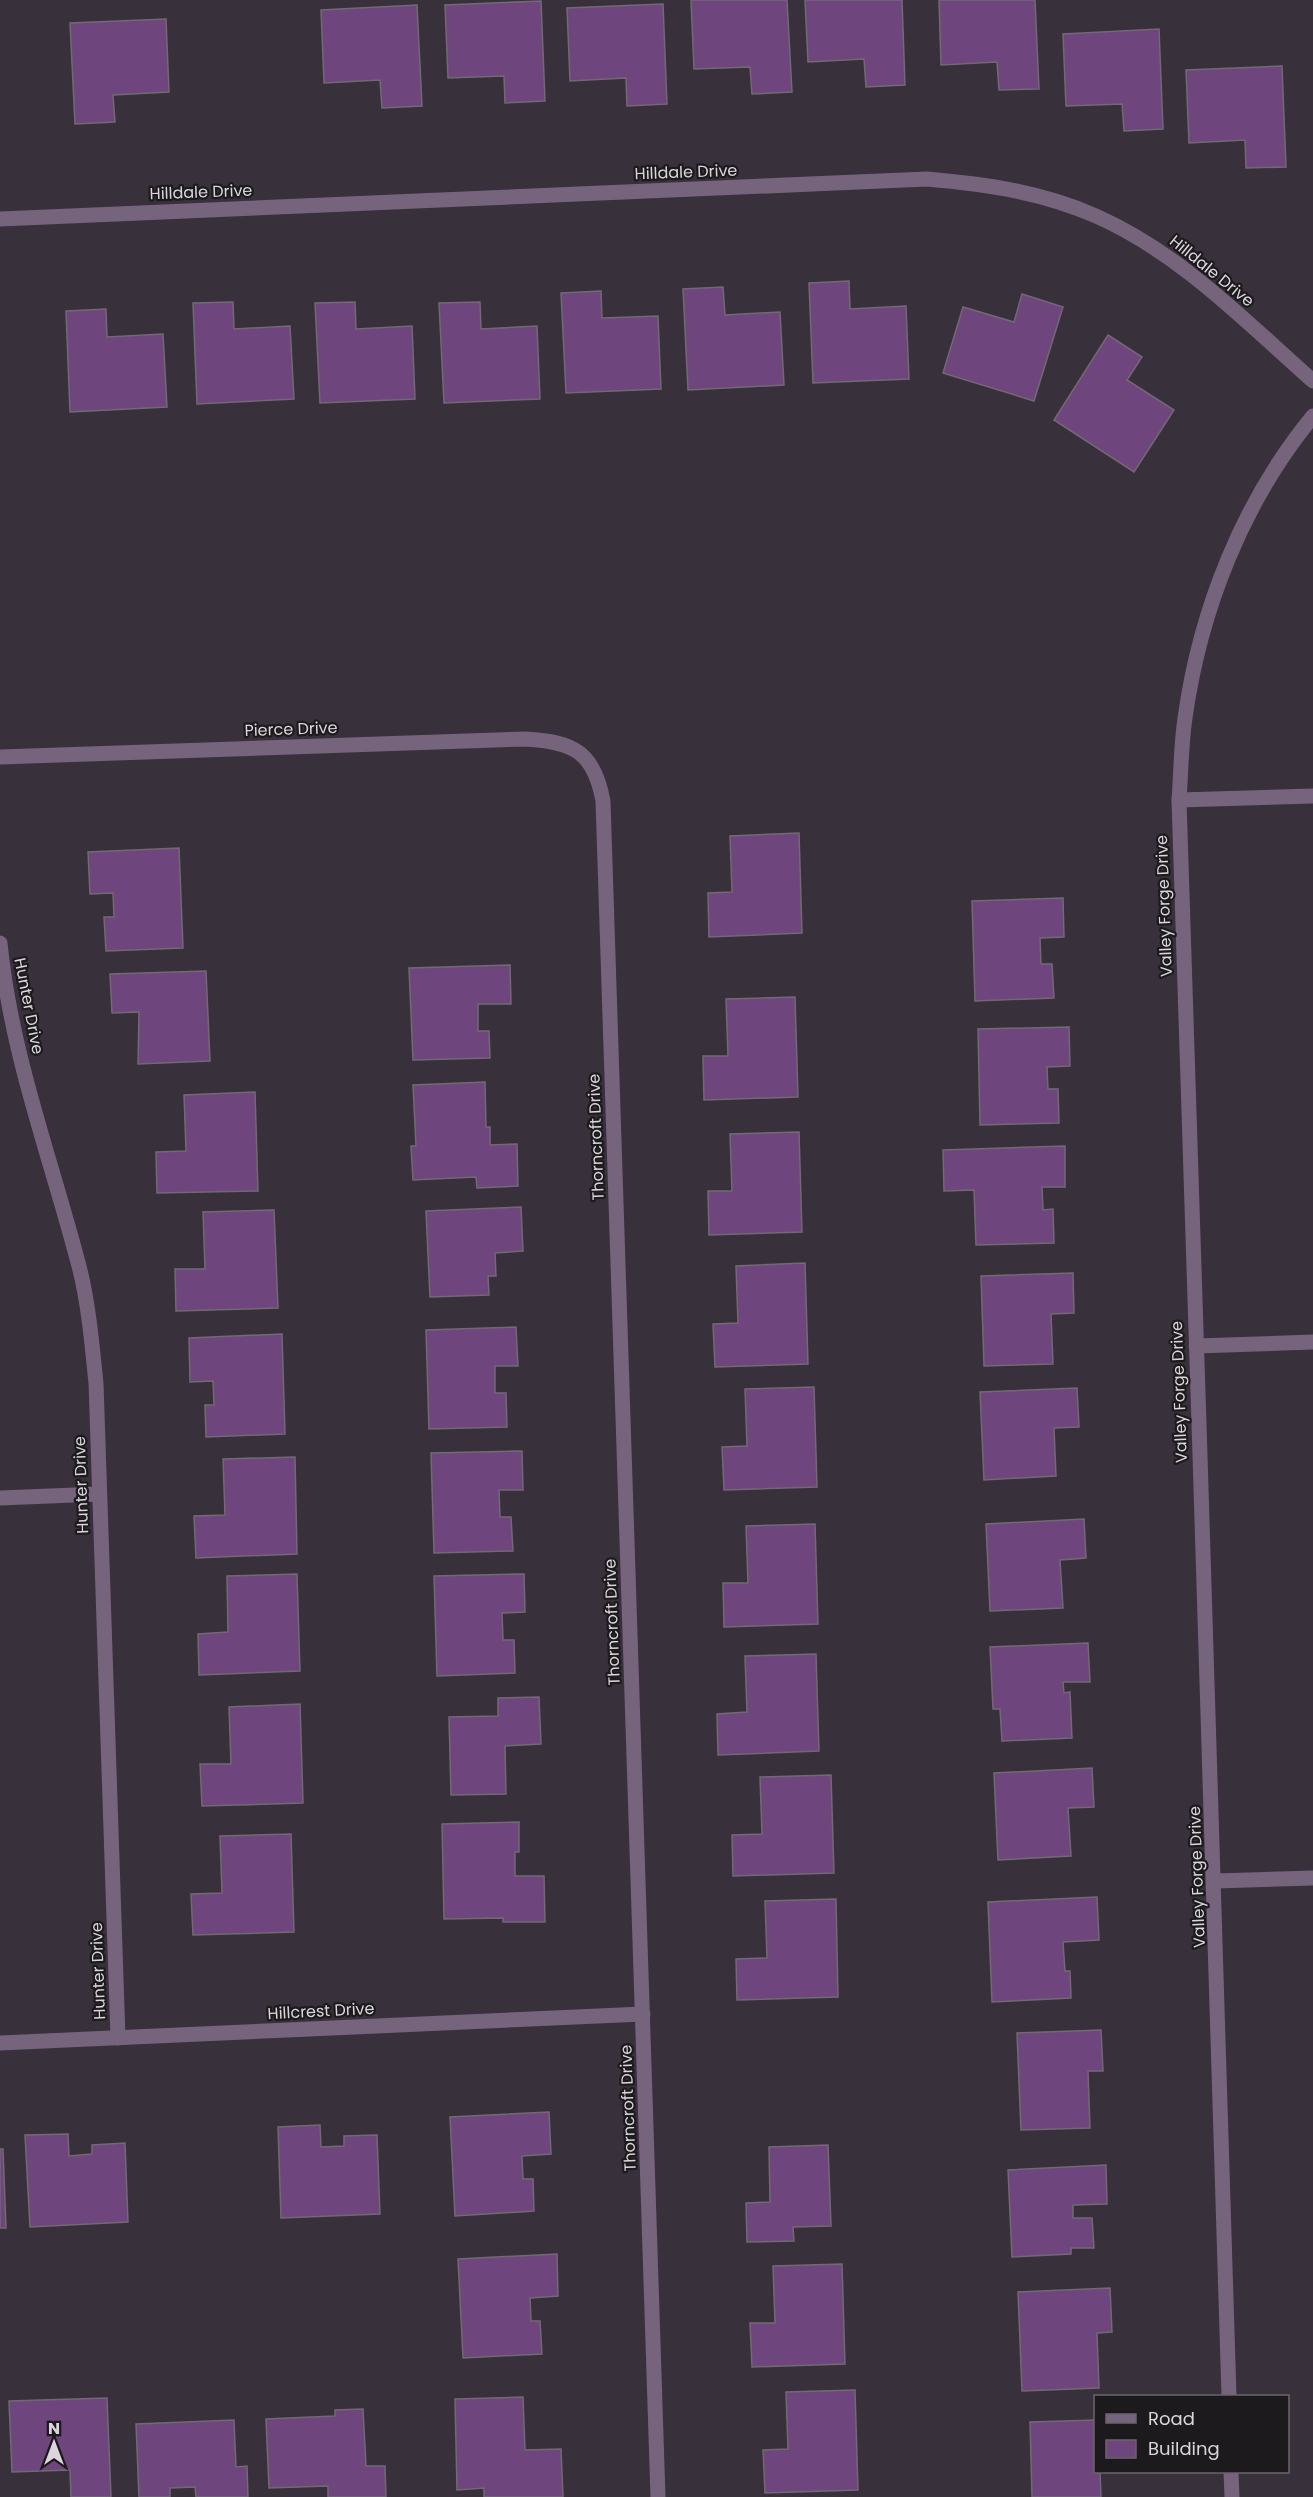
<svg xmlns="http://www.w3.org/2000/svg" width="1313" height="2497" viewBox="0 0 1313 2497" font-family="Poppins,sans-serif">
	<rect width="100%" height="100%" fill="#38303b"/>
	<g fill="#6e457c" stroke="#726975" stroke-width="1.5">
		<path d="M691 0H787L792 92 752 94 750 67 694 69Z"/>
		<path d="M805 0H902L905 85 866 87 864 59 808 62Z"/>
		<path d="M939 0H1035L1039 89 999 90 997 62 941 65Z"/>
		<path d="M541 1 545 101 505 103 504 76 448 78 445 5Z"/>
		<path d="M663 4 667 104 627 106 626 78 570 81 567 8Z"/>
		<path d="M417 5 422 106 382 108 380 80 324 83 321 10Z"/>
		<path d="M166 19 169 92 113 95 115 122 75 124 70 23Z"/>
		<path d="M1159 29 1163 129 1124 131 1122 104 1066 106 1063 34Z"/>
		<path d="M1282 66 1286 167 1246 168 1245 140 1189 143 1186 70Z"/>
		<path d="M849 281 850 309 906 306 909 379 813 383 809 283Z"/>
		<path d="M723 287 725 315 780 312 784 385 688 390 683 289Z"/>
		<path d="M601 291 602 318 658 316 661 389 566 393 561 293Z"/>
		<path d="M1022 294 1063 307 1034 401 943 373 963 307 1014 322Z"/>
		<path d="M233 302 234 329 290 326 294 399 197 404 193 303Z"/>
		<path d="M355 302 356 329 412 326 415 399 320 403 315 303Z"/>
		<path d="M480 302 481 329 537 326 540 399 444 403 439 303Z"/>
		<path d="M106 309 107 337 163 334 167 407 70 412 66 311Z"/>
		<path d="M1108 335 1142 357 1127 380 1174 410 1134 472 1054 420Z"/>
		<path d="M799 833 802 933 709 937 708 893 732 892 730 836Z"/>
		<path d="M179 848 183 948 106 951 104 917H114L113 893 90 894 88 852Z"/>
		<path d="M1063 898 1064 937 1040 938 1041 964H1052L1054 998 975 1001 972 901Z"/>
		<path d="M510 965 511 1004H478V1031H489L490 1058 413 1060 409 968Z"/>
		<path d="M206 971 210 1061 138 1064 139 1012 112 1013 110 974Z"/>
		<path d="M795 997 798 1097 704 1100 703 1056H728L726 999Z"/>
		<path d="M1069 1027 1070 1066 1047 1067 1048 1089H1058L1059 1123 980 1125 978 1029Z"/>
		<path d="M485 1082 486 1127H490V1145L517 1144 518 1186 477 1188 476 1177 413 1180 411 1146H416L413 1085Z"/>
		<path d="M255 1092 258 1191 157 1193 156 1152 186 1151 184 1095Z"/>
		<path d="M799 1132 802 1232 709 1235 708 1191H732L730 1134Z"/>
		<path d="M1065 1146V1187H1042L1043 1210 1053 1209 1054 1243 976 1245 974 1190 944 1191 943 1150Z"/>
		<path d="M521 1207 523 1251 495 1253 496 1276H488L489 1295 430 1297 426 1211Z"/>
		<path d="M274 1210 278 1308 176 1311 175 1269H205L203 1212Z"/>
		<path d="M805 1263 808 1364 715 1367 713 1324 738 1323 736 1266Z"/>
		<path d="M1073 1273 1074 1313 1051 1314 1053 1364 984 1366 981 1276Z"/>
		<path d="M516 1327 518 1366H495V1393H506L507 1427 429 1429 426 1330Z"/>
		<path d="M282 1334 285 1434 206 1437 205 1405H214L213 1381 190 1382 189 1338Z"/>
		<path d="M814 1387 817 1487 724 1490 722 1447 747 1446 745 1389Z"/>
		<path d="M1077 1388 1079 1427 1054 1428 1056 1476 984 1480 980 1392Z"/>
		<path d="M522 1451 523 1490H499L500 1517H511L513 1551 434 1553 431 1453Z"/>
		<path d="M295 1457 297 1554 196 1558 194 1516 225 1515 223 1459Z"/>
		<path d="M1084 1519 1086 1558 1060 1560 1063 1608 990 1611 986 1524Z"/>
		<path d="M815 1524 818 1624 724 1627 723 1583H748L746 1526Z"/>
		<path d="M297 1574 300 1671 199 1675 198 1634 228 1632 227 1576Z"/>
		<path d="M524 1574 525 1612 502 1613 503 1640H514L515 1673 437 1676 434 1576Z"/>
		<path d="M1088 1643 1090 1682H1063L1064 1693 1070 1692 1072 1738 1002 1741 1000 1709H993L990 1647Z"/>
		<path d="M816 1654 819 1751 718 1755 717 1714 747 1712 745 1656Z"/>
		<path d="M539 1697 541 1744 505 1746 506 1794 451 1795 449 1717 498 1716V1698Z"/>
		<path d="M300 1704 303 1803 202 1806 200 1764H231L229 1707Z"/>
		<path d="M1092 1768 1094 1807 1068 1808 1071 1856 998 1860 994 1773Z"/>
		<path d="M831 1775 834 1873 733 1876 732 1835 762 1834 760 1777Z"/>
		<path d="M519 1822V1852H515V1876H544L545 1922H503V1918L444 1919 442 1824Z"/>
		<path d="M291 1834 294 1932 193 1935 191 1894 222 1893 220 1836Z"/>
		<path d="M1097 1897 1099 1940 1063 1942 1065 1971H1070L1071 1998 992 2002 988 1902Z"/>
		<path d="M836 1899 838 1997 737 2000 736 1959 767 1958 765 1901Z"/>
		<path d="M1101 2030 1103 2071H1088L1090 2128 1021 2130 1017 2033Z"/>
		<path d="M549 2112 551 2154 522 2156 523 2179H533L534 2211 455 2216 450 2117Z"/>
		<path d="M320 2125 321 2147 344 2146V2136L377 2135 380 2214 281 2218 278 2127Z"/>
		<path d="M68 2134 69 2156 92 2154V2145L125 2143 128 2222 30 2227 25 2135Z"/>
		<path d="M828 2145 831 2226 793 2227 794 2241 747 2242 746 2203 770 2202 769 2147Z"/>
		<path d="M0 2149H3L6 2228H0Z"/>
		<path d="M1106 2165 1107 2204 1073 2205V2218H1092L1094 2248H1071V2254L1012 2257 1008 2170Z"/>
		<path d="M557 2254 558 2296 530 2298 531 2321H540L542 2354 463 2358 458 2259Z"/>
		<path d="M842 2264 845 2364 752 2367 750 2323H775L773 2266Z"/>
		<path d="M1110 2288 1112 2332 1097 2333 1099 2388 1022 2391 1018 2292Z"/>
		<path d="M855 2390 858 2490 765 2493 763 2450 788 2449 786 2392Z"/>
		<path d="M523 2397 525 2450 561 2449 563 2497H484V2488L457 2490 455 2399Z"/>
		<path d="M107 2398 111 2497H71L70 2470 12 2472 9 2401Z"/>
		<path d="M363 2409 366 2466H385L386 2497H328V2486L269 2488 266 2419 335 2416V2410Z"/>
		<path d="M234 2420 236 2467 247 2466 248 2497H196L195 2487 170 2488V2497H139L136 2424Z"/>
		<path d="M1096 2420V2472H1100L1101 2497H1032L1030 2422Z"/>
	</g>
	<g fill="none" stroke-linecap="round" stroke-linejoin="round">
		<g stroke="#76637c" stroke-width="15">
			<path d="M0 219 927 179C985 184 1042 192 1096 216 1180 253 1245 321 1313 381"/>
			<path d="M0 757 526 739C574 742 594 752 603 801L658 2497"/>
			<path d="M1179 800 1313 796"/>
			<path d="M0 943C11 1055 52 1161 80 1270 89 1307 92 1345 96 1383L118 2038"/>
			<path d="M1196 1346 1313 1342"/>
			<path d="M0 1498 99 1494"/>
			<path d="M1216 1881 1313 1878"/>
			<path d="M0 2043 643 2014"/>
			<path d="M1229 2396C1215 1864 1195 1332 1179 800 1181 773 1181 745 1185 718 1200 610 1243 501 1313 416"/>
			<path d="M1231 2472 1232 2497"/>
		</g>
	</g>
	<g text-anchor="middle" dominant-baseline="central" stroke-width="4.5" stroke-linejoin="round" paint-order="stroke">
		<g font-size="16" fill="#dbd6dd" stroke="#1d1a1e">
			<text transform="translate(686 172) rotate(-2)">Hilldale Drive</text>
			<text transform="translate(201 192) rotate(-2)">Hilldale Drive</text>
			<text transform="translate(1212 271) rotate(39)">Hilldale Drive</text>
			<text transform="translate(291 729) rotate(-2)">Pierce Drive</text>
			<text transform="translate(1164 906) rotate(-92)">Valley Forge Drive</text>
			<text transform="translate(29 1006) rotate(79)">Hunter Drive</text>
			<text transform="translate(596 1137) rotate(-92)">Thorncroft Drive</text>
			<text transform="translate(1179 1392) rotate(-92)">Valley Forge Drive</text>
			<text transform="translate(81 1485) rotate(-92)">Hunter Drive</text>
			<text transform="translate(612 1622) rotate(-92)">Thorncroft Drive</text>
			<text transform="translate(1197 1877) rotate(-92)">Valley Forge Drive</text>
			<text transform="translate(98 1971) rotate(-92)">Hunter Drive</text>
			<text transform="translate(321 2011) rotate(-3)">Hillcrest Drive</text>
			<text transform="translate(628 2108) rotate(-92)">Thorncroft Drive</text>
		</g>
	</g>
	<rect x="1094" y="2395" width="195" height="78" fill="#1d1a1e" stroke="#69656a" stroke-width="1.5"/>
	<rect x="1106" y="2414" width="30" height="9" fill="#76637c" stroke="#69656a" stroke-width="1.5"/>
	<text x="1148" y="2425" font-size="18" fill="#dbd6dd">Road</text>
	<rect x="1106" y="2440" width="30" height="18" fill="#6e457c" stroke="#69656a" stroke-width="1.5"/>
	<text x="1148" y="2455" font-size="18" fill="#dbd6dd">Building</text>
	<g transform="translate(54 2443)" stroke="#1d1a1e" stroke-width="4.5" paint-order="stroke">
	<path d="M0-4.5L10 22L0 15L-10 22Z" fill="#dbd6dd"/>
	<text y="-9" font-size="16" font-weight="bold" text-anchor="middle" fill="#dbd6dd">N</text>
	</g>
</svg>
